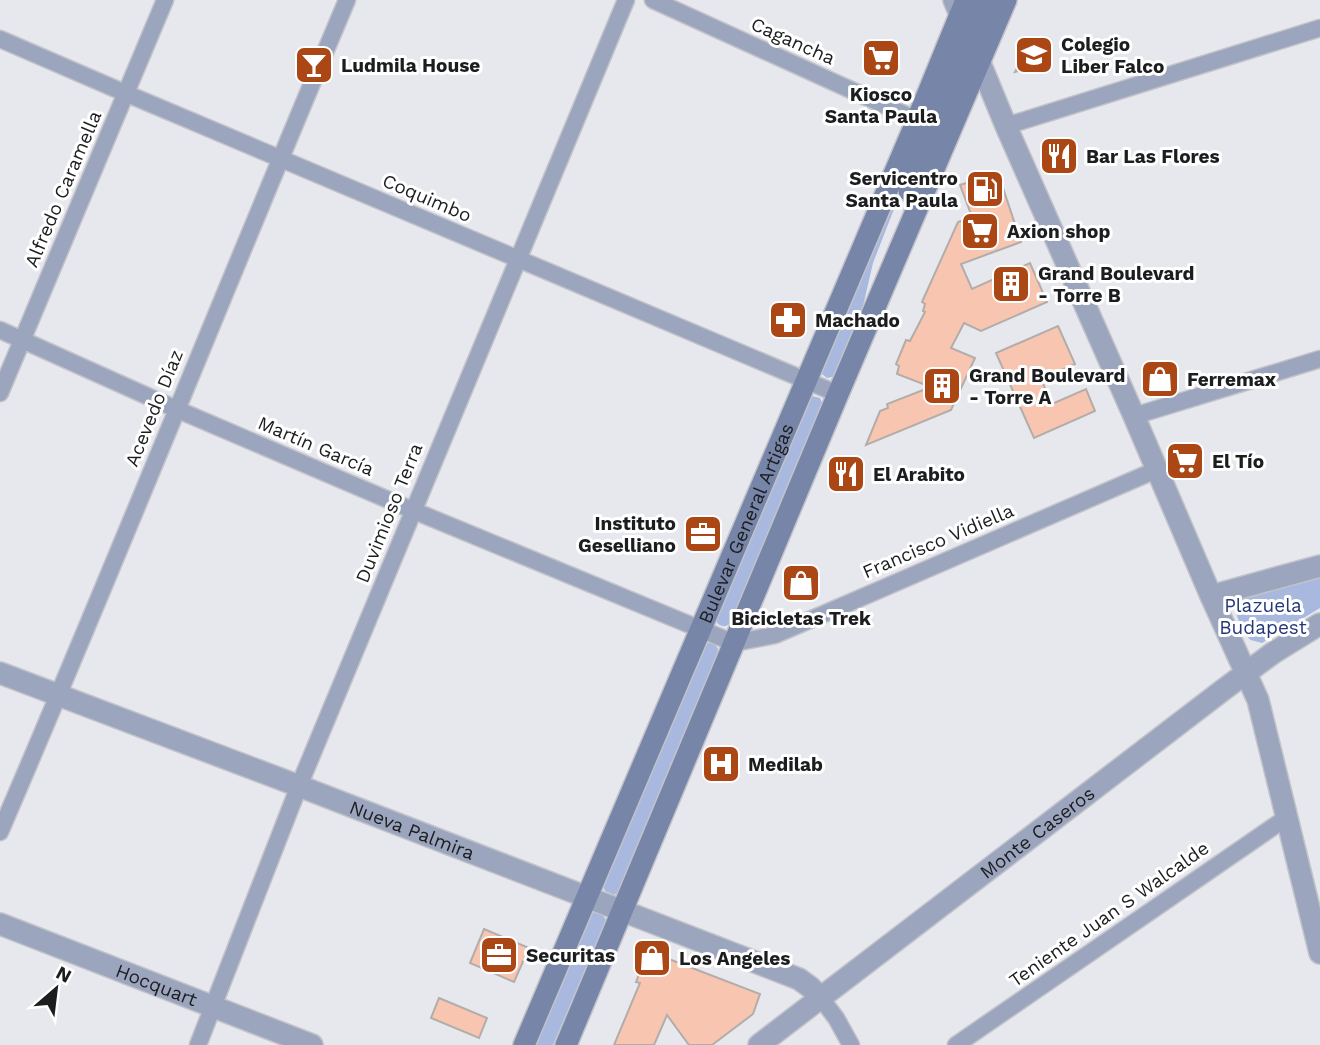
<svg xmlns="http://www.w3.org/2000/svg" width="1320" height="1045" viewBox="0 0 1320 1045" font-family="'Work Sans',sans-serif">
	<rect width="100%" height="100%" fill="#e6e8ee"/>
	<g fill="#a9b8de">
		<path d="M950 65 873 263 860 319 836 374 832 377 827 378 822 374 820 370Z"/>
		<path d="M812 396 820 398 823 405 731 623C726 627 723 627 718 624L716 620 809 398Z"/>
		<path d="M1320 577V608L1262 643C1260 642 1254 641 1251 640 1245 636 1235 616 1236 608 1237 604 1239 602 1242 599Z"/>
		<path d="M710 642 715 644 718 649 717 654 617 893 614 895 605 891 603 886 704 646Z"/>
		<path d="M594 912 602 914 606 920 553 1045H535L589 918Z"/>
	</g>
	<g fill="#f8c5b0" stroke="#b3adaa" stroke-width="2">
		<path d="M1040 42 1046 64 1015 72 1029 45Z"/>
		<path d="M998 173 1021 242 961 264 972 289 1030 263 1047 302 981 331 964 323 951 348 975 358 951 410 866 445 880 411 888 408 887 404 931 387 897 374 899 366 896 364 906 340 910 341 925 312 923 311 925 304 922 302 958 222 972 217 960 185Z"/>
		<path d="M1058 326 1075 364 1041 379 1052 404 1086 389 1095 411 1034 438 996 353Z"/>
		<path d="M484 929 529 948 514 982 470 963Z"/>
		<path d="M648 951 760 994 753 1014 712 1045H689L667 1015 654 1045H614L640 983 636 982Z"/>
		<path d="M439 998 487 1018 479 1038 431 1018Z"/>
	</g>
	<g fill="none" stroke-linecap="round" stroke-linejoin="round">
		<defs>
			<g id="minor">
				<path d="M653 0 917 120"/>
				<path d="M0 39 125 93 838 394"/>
				<path d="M1006 126 1320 28"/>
				<path d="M0 330 176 409 412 510 734 643 775 635 1156 470"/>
				<path d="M0 393 165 0"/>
				<path d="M1134 416 1320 359"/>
				<path d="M0 832C119 556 230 277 347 0"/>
				<path d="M820 997 836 1018 851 1045"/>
				<path d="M198 1045 299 786 626 0"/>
				<path d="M956 1045 1286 818"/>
			</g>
			<g id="tertiary">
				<path d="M954 0 1006 126 1134 416 1211 596 1258 700 1320 953"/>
				<path d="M1211 596 1320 566"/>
				<path id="s1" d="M0 673 299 786 799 979 810 987 820 997"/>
				<path id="s2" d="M0 924 312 1045"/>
				<path id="s3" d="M759 1045 1223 690 1273 653 1320 624"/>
			</g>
			<g id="secondary">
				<path d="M978 54C975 32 976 20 985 0"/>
				<path d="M909 191 961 62 964 44 960 17"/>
				<path id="s4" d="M524 1045 917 120 966 0"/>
				<path d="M566 1045 838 394 1006 0"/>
			</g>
		</defs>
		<use href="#minor" stroke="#c2c3c9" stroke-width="19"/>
		<use href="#tertiary" stroke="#c2c3c9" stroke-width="24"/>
		<use href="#secondary" stroke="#c2c3c9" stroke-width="24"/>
		<use href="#minor" stroke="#9ca5be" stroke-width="16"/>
		<use href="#tertiary" stroke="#9ca5be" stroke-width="21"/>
		<use href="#secondary" stroke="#7785a8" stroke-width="21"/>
	</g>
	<defs>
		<symbol id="school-square" viewBox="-11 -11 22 22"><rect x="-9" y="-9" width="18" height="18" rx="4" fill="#ab4715" stroke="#fff"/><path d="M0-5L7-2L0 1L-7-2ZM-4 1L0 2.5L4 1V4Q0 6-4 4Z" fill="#fff"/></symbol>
		<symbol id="supermarket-square" viewBox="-11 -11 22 22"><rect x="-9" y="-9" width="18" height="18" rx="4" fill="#ab4715" stroke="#fff"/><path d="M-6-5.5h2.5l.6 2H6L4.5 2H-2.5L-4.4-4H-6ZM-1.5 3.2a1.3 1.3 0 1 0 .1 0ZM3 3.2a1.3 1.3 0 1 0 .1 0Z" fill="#fff"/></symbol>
		<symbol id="bar-square" viewBox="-11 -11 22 22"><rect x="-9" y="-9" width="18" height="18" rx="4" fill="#ab4715" stroke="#fff"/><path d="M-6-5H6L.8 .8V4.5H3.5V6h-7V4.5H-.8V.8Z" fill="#fff"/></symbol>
		<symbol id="restaurant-square" viewBox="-11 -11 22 22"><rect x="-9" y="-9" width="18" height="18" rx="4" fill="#ab4715" stroke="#fff"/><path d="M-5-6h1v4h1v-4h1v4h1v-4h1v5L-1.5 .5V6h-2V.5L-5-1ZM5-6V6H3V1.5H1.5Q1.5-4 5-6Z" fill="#fff"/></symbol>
		<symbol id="fuel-square" viewBox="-11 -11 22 22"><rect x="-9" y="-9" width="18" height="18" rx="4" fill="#ab4715" stroke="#fff"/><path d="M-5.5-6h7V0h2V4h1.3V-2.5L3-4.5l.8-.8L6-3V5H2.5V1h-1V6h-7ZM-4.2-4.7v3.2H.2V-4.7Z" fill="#fff"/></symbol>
		<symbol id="building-square" viewBox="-11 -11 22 22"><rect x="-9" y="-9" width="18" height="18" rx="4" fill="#ab4715" stroke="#fff"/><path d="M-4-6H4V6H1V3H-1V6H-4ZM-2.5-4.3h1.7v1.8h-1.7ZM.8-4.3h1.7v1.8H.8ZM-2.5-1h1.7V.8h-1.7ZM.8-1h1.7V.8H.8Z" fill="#fff"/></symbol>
		<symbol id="pharmacy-square" viewBox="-11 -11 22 22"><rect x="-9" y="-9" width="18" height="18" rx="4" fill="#ab4715" stroke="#fff"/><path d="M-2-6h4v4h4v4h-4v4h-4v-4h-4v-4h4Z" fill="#fff"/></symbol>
		<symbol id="shop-square" viewBox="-11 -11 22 22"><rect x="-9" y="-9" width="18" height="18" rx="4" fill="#ab4715" stroke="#fff"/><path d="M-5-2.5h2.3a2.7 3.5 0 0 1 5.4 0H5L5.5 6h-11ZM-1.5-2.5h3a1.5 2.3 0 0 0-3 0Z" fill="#fff"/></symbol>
		<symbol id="office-square" viewBox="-11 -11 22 22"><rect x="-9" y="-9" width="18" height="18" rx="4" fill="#ab4715" stroke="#fff"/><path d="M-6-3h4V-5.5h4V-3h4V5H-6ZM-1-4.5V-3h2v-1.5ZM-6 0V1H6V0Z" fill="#fff"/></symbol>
		<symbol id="hospital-square" viewBox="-11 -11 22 22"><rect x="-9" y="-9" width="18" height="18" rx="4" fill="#ab4715" stroke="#fff"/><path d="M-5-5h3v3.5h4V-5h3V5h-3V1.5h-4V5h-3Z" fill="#fff"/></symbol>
	</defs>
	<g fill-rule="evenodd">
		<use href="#school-square" x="1012" y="33" width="44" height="44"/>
		<use href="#supermarket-square" x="859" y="36" width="44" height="44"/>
		<use href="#bar-square" x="292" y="43" width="44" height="44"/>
		<use href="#restaurant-square" x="1037" y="134" width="44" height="44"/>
		<use href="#fuel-square" x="963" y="167" width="44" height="44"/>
		<use href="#supermarket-square" x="958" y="209" width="44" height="44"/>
		<use href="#building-square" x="989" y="262" width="44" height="44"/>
		<use href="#pharmacy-square" x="766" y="298" width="44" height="44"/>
		<use href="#shop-square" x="1138" y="357" width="44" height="44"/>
		<use href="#building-square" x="920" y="364" width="44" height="44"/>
		<use href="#supermarket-square" x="1163" y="439" width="44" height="44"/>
		<use href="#restaurant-square" x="824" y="452" width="44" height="44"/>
		<use href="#office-square" x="681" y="512" width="44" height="44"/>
		<use href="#shop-square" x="779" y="561" width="44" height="44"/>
		<use href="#hospital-square" x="699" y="742" width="44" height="44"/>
		<use href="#office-square" x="477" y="933" width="44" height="44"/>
		<use href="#shop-square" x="630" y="936" width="44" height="44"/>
	</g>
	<g text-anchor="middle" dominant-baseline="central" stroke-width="6" stroke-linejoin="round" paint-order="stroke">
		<g font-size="19" fill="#1c1d1f" stroke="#fff">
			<text transform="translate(793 41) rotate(24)">Cagancha</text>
			<text transform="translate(63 189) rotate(-67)">Alfredo Caramella</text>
			<text transform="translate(427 198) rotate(23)">Coquimbo</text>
			<text transform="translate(154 408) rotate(-68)">Acevedo Díaz</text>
			<text transform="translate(316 446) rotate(23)">Martín García</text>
			<text transform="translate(389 513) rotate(-68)">Duvimioso Terra</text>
			<text stroke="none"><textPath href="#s4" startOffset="567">Bulevar General Artigas</textPath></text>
			<text transform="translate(938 541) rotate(-23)">Francisco Vidiella</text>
			<text stroke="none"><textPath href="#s1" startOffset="441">Nueva Palmira</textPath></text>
			<text stroke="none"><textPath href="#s3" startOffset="350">Monte Caseros</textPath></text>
			<text transform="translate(1109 914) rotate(-35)">Teniente Juan S Walcalde</text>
			<text stroke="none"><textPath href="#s2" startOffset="168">Hocquart</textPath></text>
		</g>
		<g font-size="19" font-weight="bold" fill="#1c1d1f" stroke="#fff" text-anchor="start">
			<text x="1061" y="44">Colegio<tspan x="1061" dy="22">Liber Falco</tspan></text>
			<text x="341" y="65">Ludmila House</text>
			<text x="881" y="94" text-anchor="middle">Kiosco<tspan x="881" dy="22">Santa Paula</tspan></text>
			<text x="1086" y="156">Bar Las Flores</text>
			<text x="958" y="178" text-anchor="end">Servicentro<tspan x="958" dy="22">Santa Paula</tspan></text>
			<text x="1007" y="231">Axion shop</text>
			<text x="1038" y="273">Grand Boulevard<tspan x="1038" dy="22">- Torre B</tspan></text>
			<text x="815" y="320">Machado</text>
			<text x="969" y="375">Grand Boulevard<tspan x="969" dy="22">- Torre A</tspan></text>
			<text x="1187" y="379">Ferremax</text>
			<text x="1212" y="461">El Tío</text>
			<text x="873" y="474">El Arabito</text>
			<text x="676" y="523" text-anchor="end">Instituto<tspan x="676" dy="22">Geselliano</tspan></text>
			<text x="801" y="618" text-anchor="middle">Bicicletas Trek</text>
			<text x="748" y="764">Medilab</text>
			<text x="526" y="955">Securitas</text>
			<text x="679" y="958">Los Angeles</text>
		</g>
		<g font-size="19" fill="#253777" stroke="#fff">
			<text x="1263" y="605">Plazuela<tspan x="1263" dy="22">Budapest</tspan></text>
		</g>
	</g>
	<g transform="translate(56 989) rotate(28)" stroke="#ffffff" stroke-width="5" paint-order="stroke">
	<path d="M0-5L12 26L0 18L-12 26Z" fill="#1c1d1f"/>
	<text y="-10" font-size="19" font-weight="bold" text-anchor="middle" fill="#1c1d1f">N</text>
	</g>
</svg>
